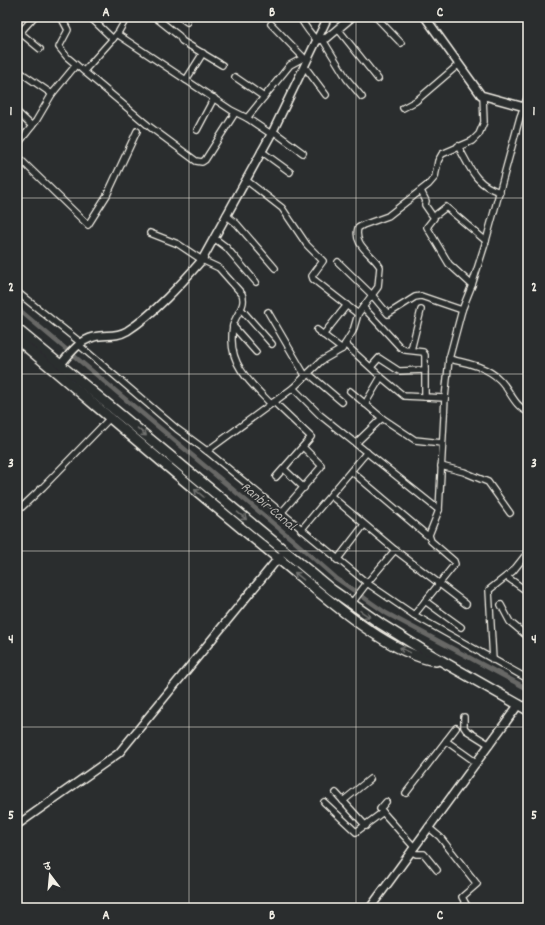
<svg xmlns="http://www.w3.org/2000/svg" width="545" height="925" viewBox="0 0 545 925" font-family="Dekko,'Playpen Sans Deva',sans-serif">
	<rect width="100%" height="100%" fill="#2a2d2e"/>
	<filter id="ink" filterUnits="userSpaceOnUse"><feTurbulence type="fractalNoise" baseFrequency=".025" numOctaves="2"/><feDisplacementMap in="SourceGraphic" scale="8" xChannelSelector="R" yChannelSelector="G"/><feConvolveMatrix kernelMatrix="1 2 1 2 8 2 1 2 1" color-interpolation-filters="sRGB"/></filter>
	<g filter="url(#ink)">
		<g fill="none" stroke-linecap="round" stroke-linejoin="round">
			<path stroke="#676866" stroke-width="4.5" d="M17 308 294 541 336 578 386 613 528 689"/>
			<defs>
				<g id="minor">
					<path d="M61 17 68 30 59 47 67 57 150 127 196 161 202 162 205 160 235 113"/>
					<path d="M90 17 113 39"/>
					<path d="M155 17 179 36 182 41 222 65"/>
					<path d="M180 17 187 22"/>
					<path d="M299 17C305 24 310 36 318 40"/>
					<path d="M376 17 401 43"/>
					<path d="M271 24 304 58"/>
					<path d="M338 29 378 79"/>
					<path d="M17 30 40 49"/>
					<path d="M117 34 231 110 247 118 271 134"/>
					<path d="M17 36 34 17"/>
					<path d="M323 40 347 79 362 97"/>
					<path d="M305 67 326 95"/>
					<path d="M17 70 52 94"/>
					<path d="M84 71 118 33 127 17"/>
					<path d="M235 77 264 97"/>
					<path d="M186 80 203 53"/>
					<path d="M403 108 416 101 458 65"/>
					<path d="M17 112 32 126"/>
					<path d="M247 118 290 65 303 58"/>
					<path d="M197 130 214 98"/>
					<path d="M273 131 303 153"/>
					<path d="M17 145 36 121 52 94 76 65"/>
					<path d="M458 146C470 167 475 185 500 192"/>
					<path d="M261 151 290 172"/>
					<path d="M17 156 88 225 107 195 137 131"/>
					<path d="M246 180 282 208 307 245 323 261 312 276 313 279 358 314"/>
					<path d="M437 214 446 207 486 241"/>
					<path d="M226 215 237 224 275 268"/>
					<path d="M150 233 178 244 202 260 219 268 242 294C246 304 239 311 235 320 232 325 232 331 232 338 231 367 252 384 271 404"/>
					<path d="M214 238 226 247 256 282"/>
					<path d="M338 262 372 295 378 287 380 267C373 254 353 246 358 228L363 225 388 216 429 184 435 177 438 161 442 154 472 141 479 134 484 122 483 96"/>
					<path d="M472 285 486 241 520 117 528 96"/>
					<path d="M17 292 81 343"/>
					<path d="M363 307 400 347 405 350 423 352 425 355V397L445 398"/>
					<path d="M241 309 272 344"/>
					<path d="M268 312 306 377"/>
					<path d="M233 326 256 352"/>
					<path d="M317 330 342 349"/>
					<path d="M323 335 347 305"/>
					<path d="M345 344 381 377 365 404"/>
					<path d="M79 345 177 429 207 451 367 583 395 550"/>
					<path d="M411 350 421 310"/>
					<path d="M449 359C467 363 486 366 500 380 510 390 514 406 528 412"/>
					<path d="M371 367 379 358 399 371 425 370"/>
					<path d="M309 374 342 402"/>
					<path d="M381 377 404 396 425 397"/>
					<path d="M293 388 320 415 439 510"/>
					<path d="M350 391 382 418 415 440 442 443"/>
					<path d="M274 402 311 437 276 477"/>
					<path d="M356 443 382 418"/>
					<path d="M207 451 293 388 321 361 342 349 353 331 358 314 372 295 388 314 415 297 421 296 462 310"/>
					<path d="M441 466 464 472 488 482 510 513"/>
					<path d="M284 469 304 488"/>
					<path d="M351 471 429 537"/>
					<path d="M331 496 395 550 466 604"/>
					<path d="M17 509 22 507 43 487 111 417"/>
					<path d="M281 513 321 467V465L303 447"/>
					<path d="M301 530 367 452"/>
					<path d="M337 560 364 525"/>
					<path d="M507 577 528 592"/>
					<path d="M425 601 461 627"/>
					<path d="M351 604 367 583 414 615 455 564 454 561 431 541 429 535 439 510 445 398 449 359 462 310 472 285 449 264 427 227 434 218 425 205 426 201 421 191"/>
					<path d="M501 605 510 622 528 637"/>
					<path d="M414 615 528 679"/>
					<path d="M493 660 489 590 513 571 528 552"/>
					<path d="M464 717V727L466 730 490 745"/>
					<path d="M446 741 477 763"/>
					<path d="M336 793 366 826"/>
					<path d="M406 793 456 728"/>
					<path d="M343 801 370 779"/>
					<path d="M324 802 356 832 383 812"/>
					<path d="M386 802 380 809 414 847"/>
					<path d="M428 827 440 837 477 884 462 897 468 908"/>
					<path d="M411 851 416 854H424L437 870"/>
				</g>
				<g id="tertiary">
					<path d="M425 17 481 95 528 108"/>
					<path d="M318 40 327 38 352 17"/>
					<path d="M58 368C67 357 79 340 94 337 106 334 115 338 127 331 154 314 181 284 202 260L273 131 328 17"/>
					<path d="M17 825 119 753 280 556"/>
					<path d="M370 908 519 704"/>
				</g>
				<g id="trunk">
					<path d="M17 329 332 590 381 624 426 652 528 710"/>
					<path d="M17 339C106 414 195 491 285 564 324 596 388 654 436 661"/>
				</g>
			</defs>
			<use href="#minor" stroke="#f4f1e8" stroke-width="8"/>
			<use href="#tertiary" stroke="#f4f1e8" stroke-width="10"/>
			<use href="#trunk" stroke="#f4f1e8" stroke-width="12"/>
			<use href="#minor" stroke="#2a2d2e" stroke-width="5.5"/>
			<use href="#tertiary" stroke="#2a2d2e" stroke-width="7"/>
			<use href="#trunk" stroke="#2a2d2e" stroke-width="9"/>
		</g>
		<defs><path id="oneway-shaft" d="M-6 0H5M1.5-3L5.5 0L1.5 3" fill="none" stroke-width="1.6" stroke-linecap="round" stroke-linejoin="round"/></defs>
		<g stroke="#71726f">
			<use href="#oneway-shaft" transform="translate(142 432) rotate(41)"/>
			<use href="#oneway-shaft" transform="translate(199 493) rotate(-140)"/>
			<use href="#oneway-shaft" transform="translate(242 516) rotate(40)"/>
			<use href="#oneway-shaft" transform="translate(299 576) rotate(-140)"/>
			<use href="#oneway-shaft" transform="translate(365 614) rotate(34)"/>
			<use href="#oneway-shaft" transform="translate(405 650) rotate(-154)"/>
		</g>
	</g>
	<path fill="none" stroke="#f4f1e8" stroke-width="1" stroke-opacity="0.55" d="M189 17V908M356 17V908M17 198H528M17 374H528M17 551H528M17 727H528"/>
	<g text-anchor="middle" dominant-baseline="central" stroke-width="3" stroke-linejoin="round" paint-order="stroke">
		<g font-size="14" font-style="italic" fill="#b5b3ae" stroke="#2a2d2e">
			<text transform="translate(268 507) rotate(40)">Ranbir Canal</text>
		</g>
	</g>
	<rect width="545" height="925" fill="none" stroke="#2a2d2e" stroke-width="44"/>
	<g transform="translate(50 875) rotate(344)" stroke="#2a2d2e" stroke-width="3" paint-order="stroke">
	<path d="M0-3L7 15L0 10L-7 15Z" fill="#f4f1e8"/>
	<text y="-6" font-size="11" font-weight="bold" text-anchor="middle" fill="#f4f1e8">उ</text>
	</g>
	<rect x="22" y="22" width="501" height="881" fill="none" stroke="#f4f1e8" stroke-width="1.5"/>
	<g font-size="13" text-anchor="middle" font-weight="bold" fill="#f4f1e8">
		<text x="106" y="16">A</text>
		<text x="272" y="16">B</text>
		<text x="440" y="16">C</text>
		<text x="11" y="115">1</text>
		<text x="534" y="115">1</text>
		<text x="11" y="291">2</text>
		<text x="534" y="291">2</text>
		<text x="11" y="467">3</text>
		<text x="534" y="467">3</text>
		<text x="11" y="643">4</text>
		<text x="534" y="643">4</text>
		<text x="11" y="819">5</text>
		<text x="534" y="819">5</text>
		<text x="106" y="919">A</text>
		<text x="272" y="919">B</text>
		<text x="440" y="919">C</text>
	</g>
</svg>
